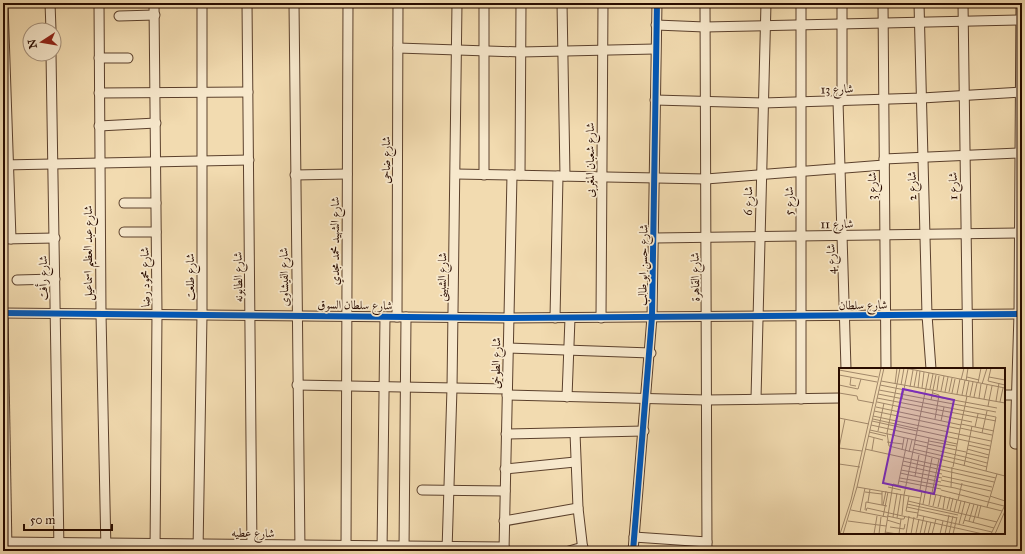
<svg xmlns="http://www.w3.org/2000/svg" width="1025" height="554" viewBox="0 0 1025 554" font-family="'IM FELL Great Primer',Amiri,serif">
	<rect width="100%" height="100%" fill="#f2dbb0"/>
	<filter id="stains"><feTurbulence type="fractalNoise" baseFrequency=".005" numOctaves="4"/><feColorMatrix values="0 0 0 0 .2 0 0 0 0 .09 0 0 0 0 .02 0 0 0 .5 -.17"/></filter>
	<radialGradient id="worn" r=".72"><stop offset=".6" stop-color="#630" stop-opacity="0"/><stop offset="1" stop-color="#630" stop-opacity=".3"/></radialGradient>
	<g fill="none" stroke-linecap="round" stroke-linejoin="round">
		<defs>
			<g id="street">
				<path d="M3 3 11 239"/>
				<path d="M50 3 51 30"/>
				<path d="M99 3 101 314 106 551"/>
				<path d="M154 3 157 314 155 551"/>
				<path d="M247 3 252 551"/>
				<path d="M294 3 300 551"/>
				<path d="M562 3 565 176"/>
				<path d="M705 3 707 551"/>
				<path d="M842 3V101"/>
				<path d="M883 3 886 369"/>
				<path d="M919 3 927 315 931 369"/>
				<path d="M963 3 968 369"/>
				<path d="M1021 3 1019 314 1015 444H1022"/>
				<path d="M119 16 155 15"/>
				<path d="M656 25 705 27 1021 20"/>
				<path d="M398 48 521 52 655 49"/>
				<path d="M51 54 59 551"/>
				<path d="M99 58H128"/>
				<path d="M99 93 248 92"/>
				<path d="M655 100 763 103 922 98 1022 92"/>
				<path d="M838 101 846 369"/>
				<path d="M99 126 156 123"/>
				<path d="M884 159 1020 153"/>
				<path d="M3 165 249 160"/>
				<path d="M456 174 706 179 884 165"/>
				<path d="M295 175 347 174"/>
				<path d="M484 175V3"/>
				<path d="M520 175 521 3"/>
				<path d="M124 203H156"/>
				<path d="M124 232H156"/>
				<path d="M655 238 1020 233"/>
				<path d="M3 239 55 238"/>
				<path d="M17 280 55 279"/>
				<path d="M3 313 509 318 1022 314"/>
				<path d="M3 313 7 551"/>
				<path d="M397 317 398 3"/>
				<path d="M555 318 558 176"/>
				<path d="M601 318 603 3"/>
				<path d="M508 348 651 353"/>
				<path d="M297 385 507 389"/>
				<path d="M507 395 706 400 840 398"/>
				<path d="M1004 395H1017"/>
				<path d="M567 397 570 318"/>
				<path d="M756 399 766 3"/>
				<path d="M801 399V3"/>
				<path d="M575 433 578 508 583 551"/>
				<path d="M506 434 644 431"/>
				<path d="M505 469 575 462"/>
				<path d="M422 490 505 491"/>
				<path d="M504 521 578 508"/>
				<path d="M634 537 707 542"/>
				<path d="M3 542 504 547"/>
				<path d="M198 551 202 315V3"/>
				<path d="M346 551 348 3"/>
				<path d="M382 551 385 317"/>
				<path d="M404 551 406 317"/>
				<path d="M447 551 452 388 457 3"/>
				<path d="M504 551 512 175"/>
				<path d="M569 551 583 547"/>
				<path d="M633 551 652 317 657 3"/>
			</g>
		</defs>
		<use href="#street" stroke="#5b402c" stroke-width="11"/>
		<use href="#street" stroke="#f7e8cc" stroke-width="9"/>
		<defs>
			<g id="cycleway">
				<path d="M3 313 509 318 1022 314"/>
				<path d="M633 551 652 317 657 3"/>
			</g>
		</defs>
		<use href="#cycleway" stroke="#f7e8cc" stroke-width="8"/>
		<use href="#cycleway" stroke="#0057b8" stroke-width="6"/>
	</g>
	<g text-anchor="middle" dominant-baseline="central" stroke-width="3.5" stroke-linejoin="round" paint-order="stroke">
		<g font-size="12" fill="#290c00" stroke="#f7e8cc">
			<text transform="translate(837 89) rotate(-2)">شارع 13</text>
			<text transform="translate(386 160) rotate(-90)">شارع ضاحى</text>
			<text transform="translate(590 160) rotate(-90)">شارع شعبان المغربى</text>
			<text transform="translate(872 186) rotate(-90)">شارع 3</text>
			<text transform="translate(912 186) rotate(-91)">شارع 2</text>
			<text transform="translate(953 186) rotate(-91)">شارع 1</text>
			<text transform="translate(748 201) rotate(-89)">شارع 6</text>
			<text transform="translate(789 201) rotate(-90)">شارع 5</text>
			<text transform="translate(837 224) rotate(-1)">شارع 11</text>
			<text transform="translate(335 241) rotate(-90)">شارع الشهيد محمد مجدي</text>
			<text transform="translate(88 253) rotate(-90)">شارع عبد العظيم اسماعيل</text>
			<text transform="translate(831 259) rotate(-92)">شارع 4</text>
			<text transform="translate(643 265) rotate(-89)">شارع حسن ابو طالب</text>
			<text transform="translate(145 277) rotate(-91)">شارع محمود رضا</text>
			<text transform="translate(190 277) rotate(-90)">شارع طلعت</text>
			<text transform="translate(238 277) rotate(-91)">شارع الطابونه</text>
			<text transform="translate(284 277) rotate(-91)">شارع الفيشاوى</text>
			<text transform="translate(442 277) rotate(-89)">شارع الشبينى</text>
			<text transform="translate(695 277) rotate(-91)">شارع القاهرة</text>
			<text transform="translate(43 278) rotate(-90)">شارع رأفت</text>
			<text transform="translate(355 305) rotate(1)">شارع سلطان السوق</text>
			<text transform="translate(863 305) rotate(-1)">شارع سلطان</text>
			<text transform="translate(496 363) rotate(-89)">شارع الطوخى</text>
			<text transform="translate(253 533) rotate(1)">شارع عطيه</text>
		</g>
	</g>
	<g transform="translate(839 368)">
		<rect width="166" height="166" fill="#f2dbb0"/>
		<path fill="none" stroke="#a2886a" stroke-width="1" d="M66 0 166 20M0 2 39 9M0 7 38 14M12 9 11 17 17 18M128 9 140 12M150 9 166 12M122 12 125 0M42 13 166 35M127 13 129 0M149 13 166 17M149 13 152 0M139 15 142 0M56 16 58 0M58 16 61 0M143 16 148 0M0 17 19 21 22 11M41 17 86 26M62 17 65 0M71 19 74 2M75 19 78 3M79 20 81 3M83 20 85 4M91 21 94 6M40 22 157 44M98 22 100 8M102 23 105 8M106 24 109 9M110 24 113 10M0 25 18 28 19 32 35 35M94 25 100 27 96 51M113 25 116 11M39 26 157 49 147 103M118 26 121 11M123 27 126 12M93 28 158 40M127 28 130 13M131 28 134 14M135 29 138 15M38 30 157 53M140 30 142 16M63 31 69 1M145 31 148 17M92 32 97 7M157 33 160 15M38 34 133 54M161 34 164 20M149 38 153 18M37 39 122 57M35 43 121 61M34 48 152 73M0 50 30 56M34 51 79 61M33 53 78 63M102 53 105 39M122 56 155 63M32 57 118 76M136 59 139 46M121 60 153 67M31 62 89 75M78 62 151 78M39 63 45 35M30 64 47 68M143 65 148 43M120 66 128 28M55 67 58 53M29 68 44 72M90 73 117 78M48 74 64 76M75 76 88 79M89 76 127 84M129 77 151 82M50 78 166 108M50 78 48 65 58 16M0 80 6 51M0 80 23 83M88 80 126 89M26 81 157 110M74 81 126 93M128 81 150 87M33 82 35 70M63 82 65 70M70 84 73 72M127 85 149 90M126 89 148 95M64 93 155 114M126 93 148 99M0 96 21 99M63 97 103 106M125 98 133 58M114 99 120 66M62 102 89 107M61 105 102 114M89 107 103 110M76 108 80 87M103 108 153 119M61 110 116 120 150 129M83 110 90 70M102 112 152 123M60 113 102 121M59 117 69 70M18 119 82 130M49 119 62 122M112 119 113 99M81 122 83 110M102 122 165 138M26 124 43 126M93 125 100 91M65 127 90 5M70 128 67 143 79 145M151 128 166 133M119 132 123 115M69 133 158 154M29 134 31 121M68 136 119 147M84 136 93 90M43 137V123M44 137 47 123M90 137 92 125M94 138 97 126M68 139 118 150M99 139 102 127M148 139 158 106M104 141 106 128M108 141 111 129M12 142 48 149M26 142 27 134 48 138M27 143 28 140 144 166M111 143 114 130M21 144 26 120M115 144 118 132M119 145 122 133M63 147 65 127M79 147 153 164M48 148 62 151M44 149 49 124M54 149 58 125M139 149 142 137M58 150 62 126M78 150 83 123M48 152 61 156M125 152 155 160M9 153 47 158M130 153 135 136M134 155 139 137M120 156 126 133M124 156 131 135M51 159 65 161 66 156M46 164 58 166M77 165 80 151M1 166 12 132 42 0M4 166 18 119 45 0M35 166 38 148M40 166 42 149M46 166 54 116 163 143M60 166 62 151H65L66 148M67 166 70 148M72 166 75 149M81 166 85 148M85 166 88 153M89 166 92 154M93 166 97 151M101 166 104 153M106 166 110 147M110 166 114 148M114 166 118 149M152 166 166 137M156 166 166 143"/>
		<path fill="#7b2cbf" fill-opacity="0.15" stroke="#7b2cbf" stroke-width="2" d="M64 21 115 32 95 126 44 115Z"/>
		<rect width="166" height="166" fill="none" stroke="#290c00" stroke-width="2"/>
	</g>
	<rect width="1025" height="554" fill="none" stroke="#f2dbb0" stroke-width="16"/>
	<rect x="4" y="4" width="1017" height="546" fill="none" stroke="#290c00" stroke-width="2"/>
	<rect x="8" y="8" width="1009" height="538" fill="none" stroke="#290c00"/>
	<g transform="translate(42 42) rotate(258)"><circle r="19" fill="#f7e8cc" stroke="#a5907a"/>
	<path d="M0-3L7 15L0 10L-7 15Z" fill="#8f2418"/>
	<text y="-6" font-size="11" font-weight="bold" text-anchor="middle" fill="#290c00">N</text>
	</g>
	<path d="M24 524v6h88v-6" fill="none" stroke="#290c00" stroke-width="2"/>
	<text x="30" y="524" font-size="12" fill="#290c00" stroke="#f7e8cc" stroke-width="3" paint-order="stroke">50 m</text>
	<rect width="100%" height="100%" filter="url(#stains)"/>
	<rect width="100%" height="100%" fill="url(#worn)"/>
</svg>
